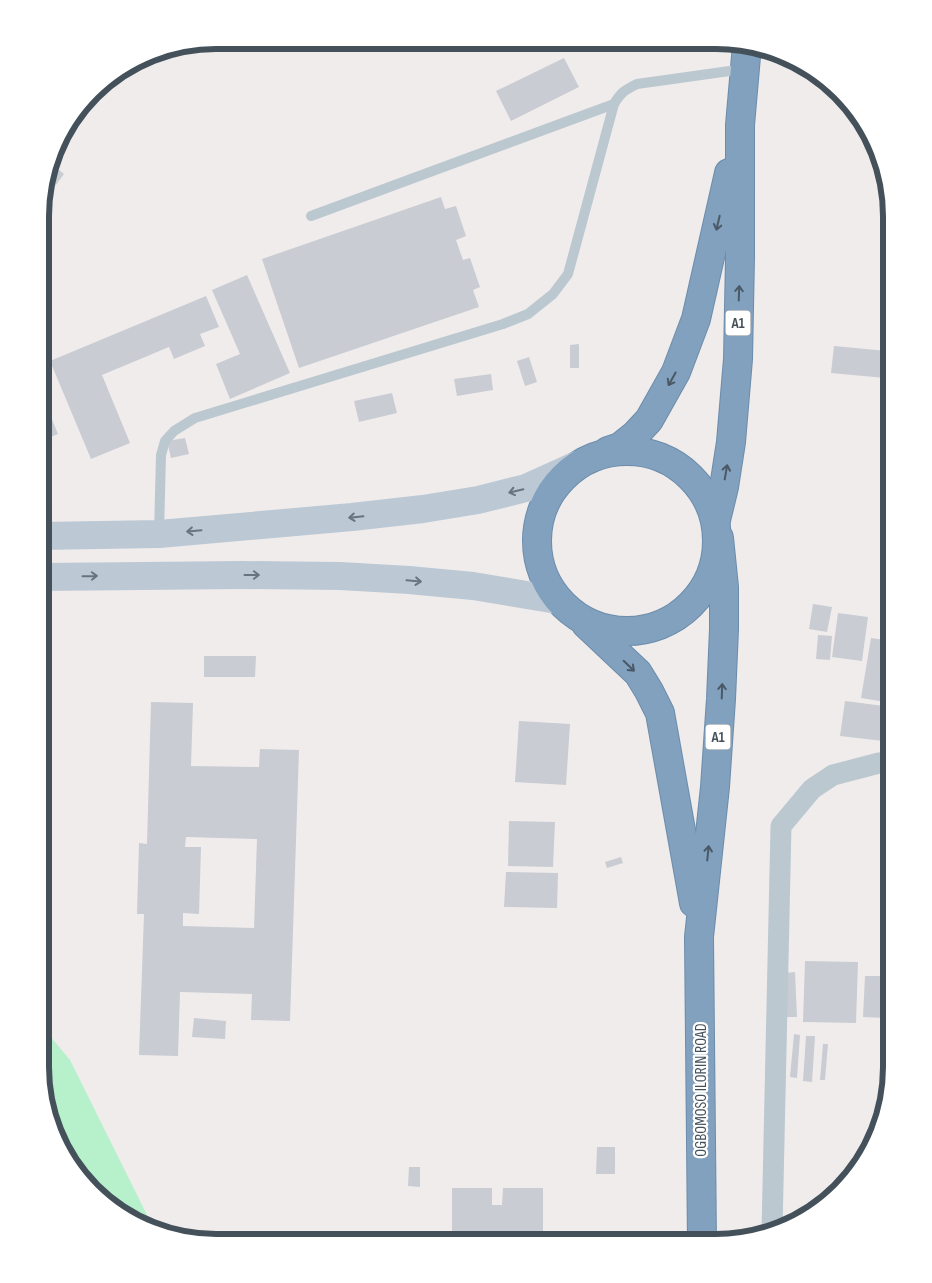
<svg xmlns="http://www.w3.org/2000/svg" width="932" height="1283" viewBox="0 0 932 1283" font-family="'Sofia Sans Condensed',sans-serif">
	<rect width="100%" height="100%" fill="#f0ecec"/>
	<path fill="#b7f1cc" d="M40 1024 70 1060 153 1227 118 1213 58 1145 40 1068Z"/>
	<g fill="#c9ccd2" fill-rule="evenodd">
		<path d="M564 58 579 87 511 121 496 91Z"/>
		<path d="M54 166 64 174 53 189 45 182 48 174Z"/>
		<path d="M441 197 445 209 456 206 466 236 456 240 463 260 470 258 480 287 473 290 479 307 299 368 262 259Z"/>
		<path d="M247 275 290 373 230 399 216 364 240 354 212 290Z"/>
		<path d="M206 296 219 327 200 334 205 346 174 359 169 347 102 375 130 443 91 459 50 361Z"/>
		<path d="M579 344V368H570V345Z"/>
		<path d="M834 346 887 351 885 378 831 373Z"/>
		<path d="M529 357 537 382 525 386 517 361Z"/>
		<path d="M491 374 493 390 457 396 454 379Z"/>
		<path d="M392 393 397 413 359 422 354 401Z"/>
		<path d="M891 407H892V458H885Z"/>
		<path d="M41 409 45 419 51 417 58 434 41 441Z"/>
		<path d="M185 438 189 454 171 458 167 441Z"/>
		<path d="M813 604 832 607 827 632 809 629Z"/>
		<path d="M838 613 868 617 862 661 832 657Z"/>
		<path d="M818 635 832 636 830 660 816 659Z"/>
		<path d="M871 638 892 641V703L861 698Z"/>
		<path d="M204 656H256L255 677H204Z"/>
		<path d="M845 701 892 707V742L840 736Z"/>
		<path d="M151 702 193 703 191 766 259 767 260 749 299 750 290 1021 251 1020 252 994 180 992 178 1056 139 1055 144 914H137L139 843 147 844ZM186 837 257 839 254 928 183 926V913L199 914 201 847H185Z"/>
		<path d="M519 721 570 724 566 785 515 782Z"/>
		<path d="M509 821 555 822 553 867 508 866Z"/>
		<path d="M621 857 623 863 607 868 605 862Z"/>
		<path d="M506 872 558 873 557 908 504 907Z"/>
		<path d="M805 961 858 962 856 1023 803 1022Z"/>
		<path d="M795 972 797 1017H787L786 973Z"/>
		<path d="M865 976H886L885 1018 863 1017Z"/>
		<path d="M194 1018 226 1021 225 1039 192 1037Z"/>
		<path d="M794 1034 800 1035 797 1078 790 1077Z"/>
		<path d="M806 1036H815L812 1082 803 1081Z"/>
		<path d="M823 1044H828L825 1080H820Z"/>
		<path d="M597 1147H615V1174H596Z"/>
		<path d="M409 1167H420V1187L408 1186Z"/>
		<path d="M452 1188H492V1205H502L503 1188H543V1243L452 1242Z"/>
	</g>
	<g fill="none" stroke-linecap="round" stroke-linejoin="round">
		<defs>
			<g id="highway">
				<circle cx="627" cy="541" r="90"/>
				<path d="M608 451 620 447 635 435 649 420 676 372 696 319 729 173"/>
				<path d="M716 520 724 487 731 442 738 359 740 257V125L747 45"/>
				<path d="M586 624 638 673 649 691 660 713 694 903"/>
				<path d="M702 1243 699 937 715 787 721 699 724 629V587L719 538"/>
			</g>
		</defs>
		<use href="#highway" stroke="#6c8cab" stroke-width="30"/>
		<g stroke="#bcc8d0" stroke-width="10">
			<path d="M311 216 614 104"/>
			<path d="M159 533 161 455 165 441 174 431 195 418 503 324 528 314 553 294 568 274 614 104C621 92 625 90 637 84L744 69"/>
		</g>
		<path stroke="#bcc8d0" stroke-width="21" d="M772 1230 781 826 812 789 833 775 879 763 892 762"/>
		<g stroke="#bcc9d5" stroke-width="28">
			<path d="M41 536 159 534 352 517 423 509 478 500 526 488 577 465"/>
			<path d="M41 577 242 575 340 576 409 580 473 586 557 600"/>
		</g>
		<use href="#highway" stroke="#81a1bf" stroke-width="28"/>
	</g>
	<defs><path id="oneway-shaft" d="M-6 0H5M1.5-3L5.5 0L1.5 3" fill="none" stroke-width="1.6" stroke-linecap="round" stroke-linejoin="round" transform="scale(1.25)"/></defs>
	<g stroke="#4a5965">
		<use href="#oneway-shaft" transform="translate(718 223) rotate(103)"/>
		<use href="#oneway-shaft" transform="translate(739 293) rotate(-88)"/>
		<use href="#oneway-shaft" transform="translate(672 379) rotate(119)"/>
		<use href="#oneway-shaft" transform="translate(726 472) rotate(-80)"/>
		<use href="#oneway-shaft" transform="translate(629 666) rotate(44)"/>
		<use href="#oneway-shaft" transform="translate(722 691) rotate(-88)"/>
		<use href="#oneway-shaft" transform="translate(708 853) rotate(-84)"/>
	</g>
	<g stroke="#687580">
		<use href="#oneway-shaft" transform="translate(516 491) rotate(167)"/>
		<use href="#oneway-shaft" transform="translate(356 517) rotate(174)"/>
		<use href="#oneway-shaft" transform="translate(194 531) rotate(175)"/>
		<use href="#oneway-shaft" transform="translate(252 575)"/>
		<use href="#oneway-shaft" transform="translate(90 576) rotate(-1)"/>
		<use href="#oneway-shaft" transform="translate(414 581) rotate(5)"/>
	</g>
	<g text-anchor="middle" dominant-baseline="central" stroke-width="4.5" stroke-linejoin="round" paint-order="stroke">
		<g fill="#fff" stroke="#7c858c" stroke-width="1">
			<rect x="725.5" y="310.5" width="25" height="25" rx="4"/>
			<rect x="705.5" y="724.5" width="25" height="25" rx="4"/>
		</g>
		<g font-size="15" font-weight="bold" fill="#44515b">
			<text x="738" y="323">A1</text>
			<text x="718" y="737">A1</text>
		</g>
		<g font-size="16" fill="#44515b" stroke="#fff">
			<text transform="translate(701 1090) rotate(-90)">OGBOMOSO ILORIN ROAD</text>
		</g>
	</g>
	<path d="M0 0H932V1283H0ZM216 49H716A167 167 0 0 1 883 216V1067A167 167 0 0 1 716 1234H216A167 167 0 0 1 49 1067V216A167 167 0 0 1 216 49Z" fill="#fff" fill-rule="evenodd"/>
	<path fill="none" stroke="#44515b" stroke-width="6" d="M216 49H716A167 167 0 0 1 883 216V1067A167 167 0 0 1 716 1234H216A167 167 0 0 1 49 1067V216A167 167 0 0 1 216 49Z"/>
</svg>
